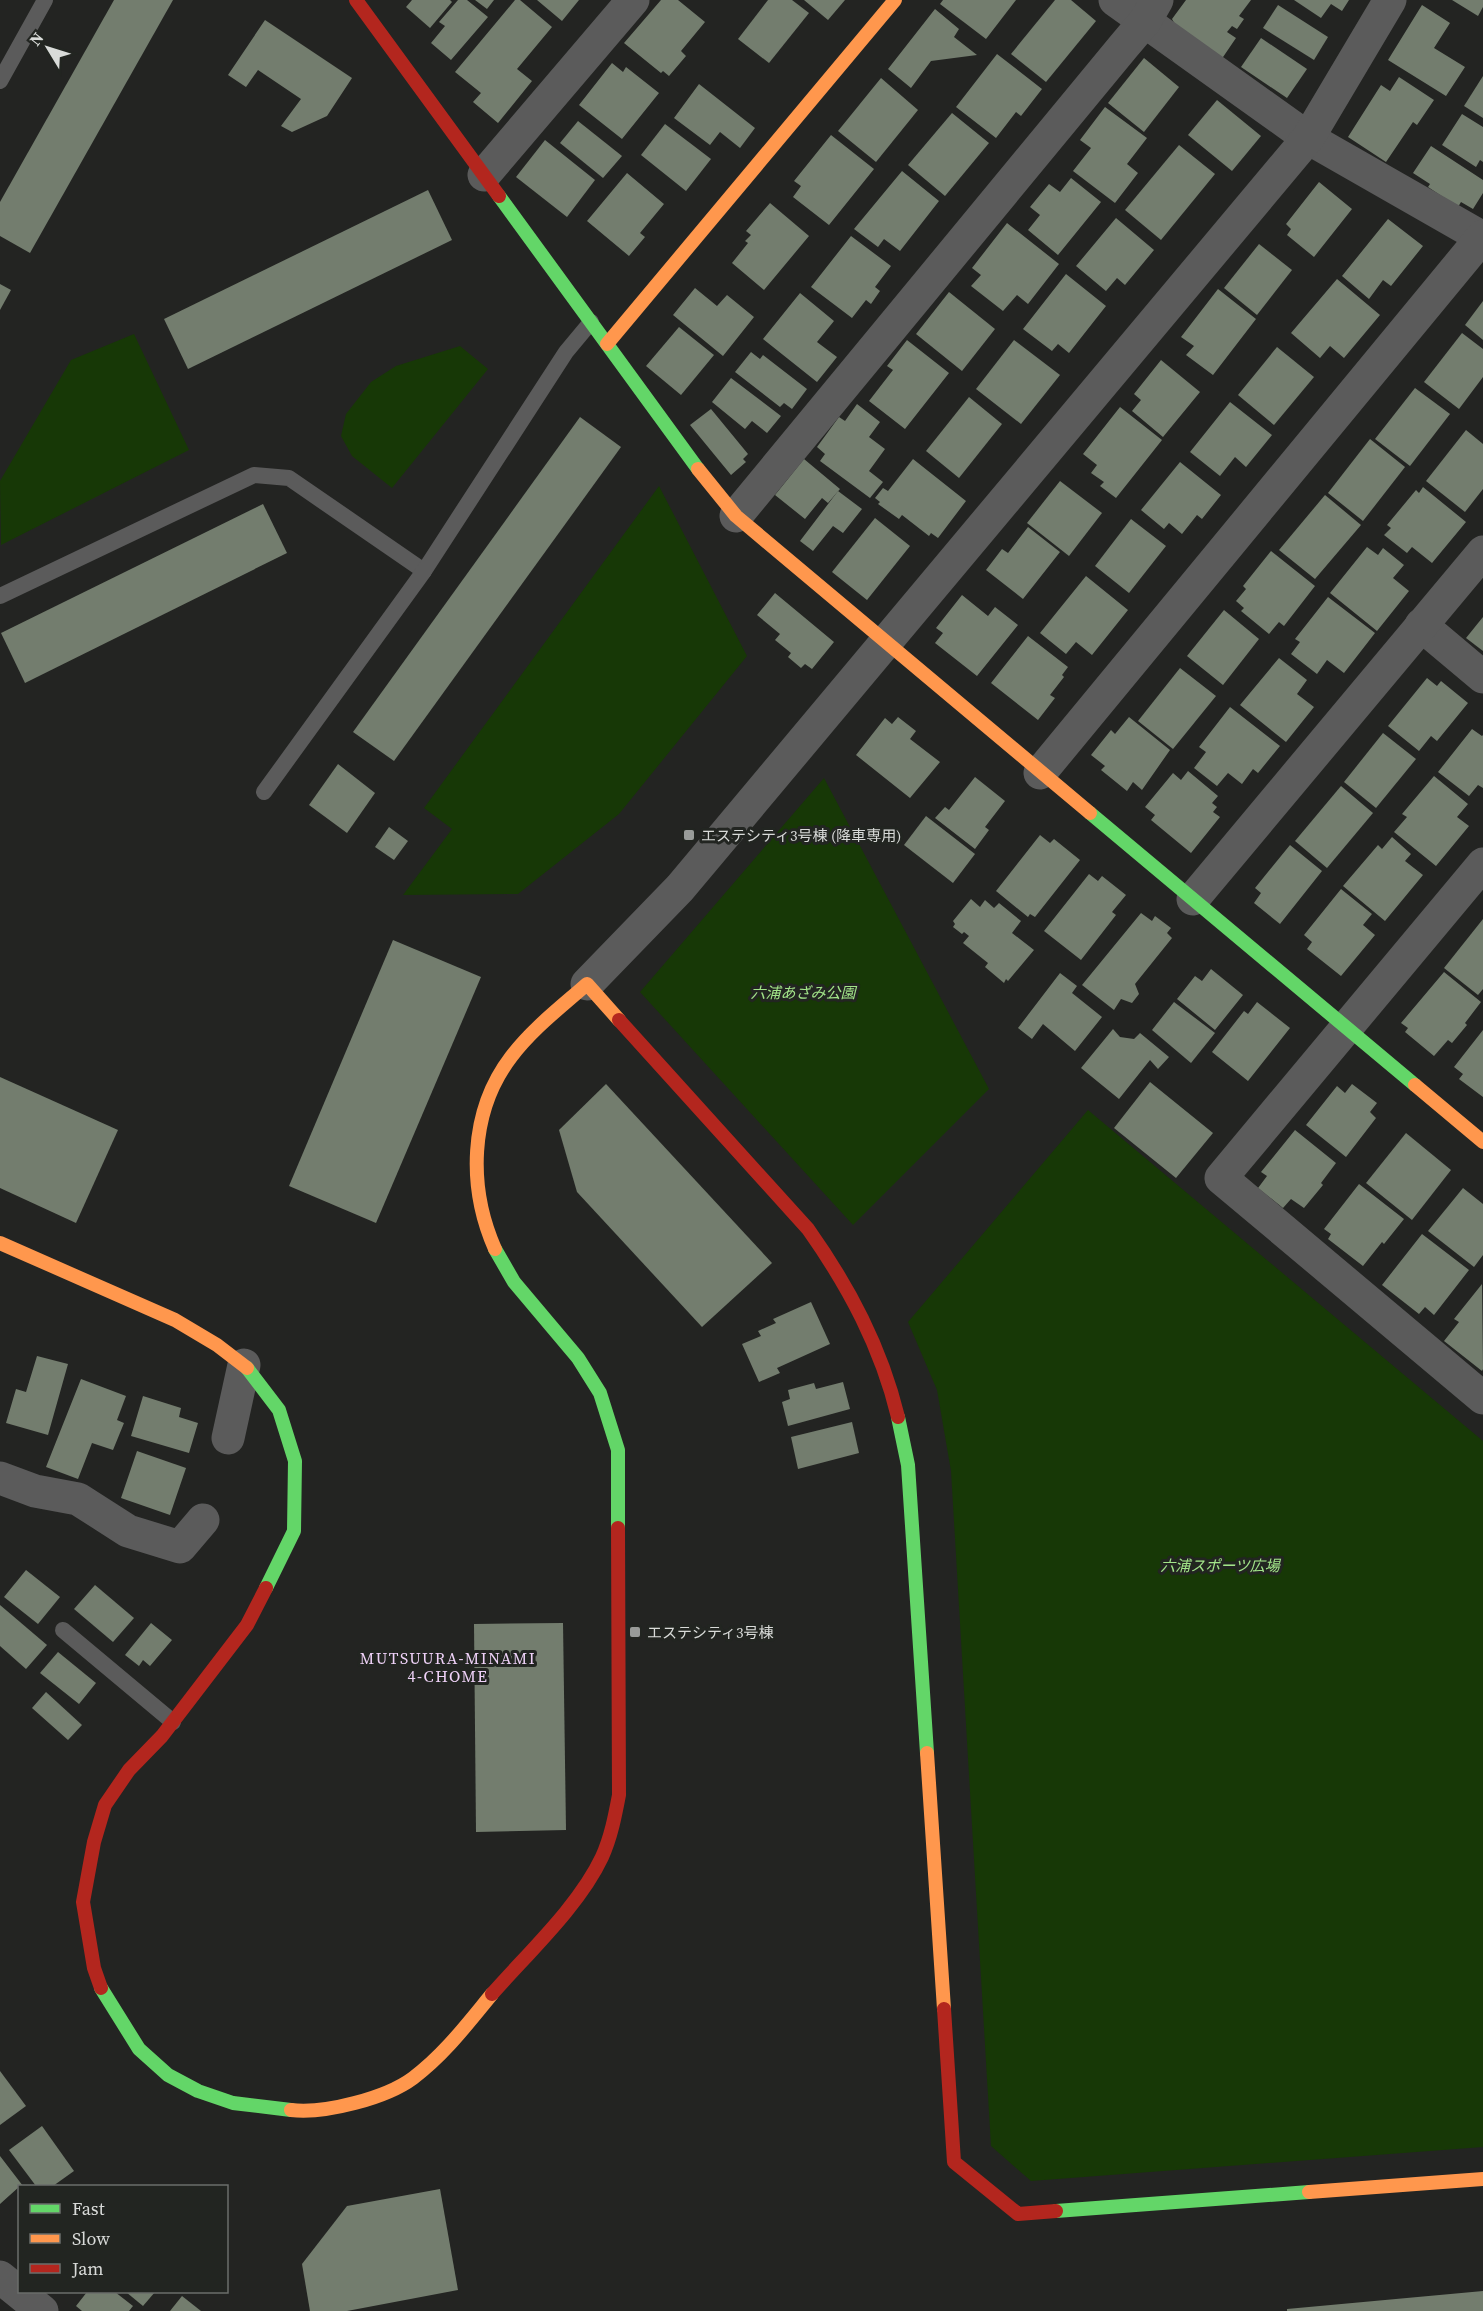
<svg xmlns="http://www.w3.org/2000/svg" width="1483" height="2311" viewBox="0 0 1483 2311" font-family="'Source Serif 4','Noto Sans JP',serif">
	<rect width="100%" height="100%" fill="#232422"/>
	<g fill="#173806">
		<path d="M134 334 189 450 1 545 0 481 71 360Z"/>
		<path d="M460 346 488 369 392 488 352 456 341 436 346 414 371 382 396 366Z"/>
		<path d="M659 486 747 656 619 814 518 894 403 895 452 829 424 808Z"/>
		<path d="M824 778 989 1089 853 1225 640 992Z"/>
		<path d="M1088 1110 1483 1441V2147L1031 2181 991 2146 951 1471 937 1390 908 1322Z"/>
	</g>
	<g fill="#737d6e">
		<path d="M114 0H173L30 253 0 236V202Z"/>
		<path d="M412 0H450L452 2 430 28 406 7Z"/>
		<path d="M458 0H467L488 17 451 60 431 43 445 26 439 22Z"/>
		<path d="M475 0H494L487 9Z"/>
		<path d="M515 0H520L552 27 517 69 532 81 498 123 473 102 481 93 455 72Z"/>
		<path d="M537 0H579L562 21Z"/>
		<path d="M661 0H678L705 22 681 51 686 56 669 76 663 71 661 73 624 43Z"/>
		<path d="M768 0H792L809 13 769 63 738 39Z"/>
		<path d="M804 0H845L828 20Z"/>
		<path d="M943 0H1016L986 39 940 4Z"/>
		<path d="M1055 0H1071L1096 21 1046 82 1011 54Z"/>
		<path d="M1186 0H1251L1239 16 1244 19 1237 29 1232 26 1227 32 1236 38 1221 60 1177 28 1172 19Z"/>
		<path d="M1294 0H1349L1342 11 1331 4 1321 18Z"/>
		<path d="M1452 0H1483V7L1478 16Z"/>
		<path d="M1278 5 1328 37 1314 60 1263 28Z"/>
		<path d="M1422 5 1450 23 1434 48 1465 67 1446 96 1388 60Z"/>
		<path d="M935 9 959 29 954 37 977 55 931 61 911 88 888 69Z"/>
		<path d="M265 20 352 78 327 116 292 132 281 126 301 99 258 70 246 87 228 75Z"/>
		<path d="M1261 38 1307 69 1287 98 1241 67Z"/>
		<path d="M997 54 1042 89 1021 116 1016 112 996 138 956 107Z"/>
		<path d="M1144 58 1179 87 1144 132 1108 103Z"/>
		<path d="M612 63 623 72 626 67 659 93 622 139 579 105Z"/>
		<path d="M1483 76V118L1464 106Z"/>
		<path d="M1399 77 1434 100 1417 125 1413 122 1386 162 1348 137 1381 85 1390 91Z"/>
		<path d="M881 78 918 110 876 162 838 131Z"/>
		<path d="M699 84 755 128 740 148 720 132 710 145 674 118Z"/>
		<path d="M1217 100 1261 136 1232 171 1188 135Z"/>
		<path d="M1105 107 1147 138 1127 164 1138 173 1115 203 1073 171 1091 148 1080 140Z"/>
		<path d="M952 113 989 143 945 196 908 165Z"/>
		<path d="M1462 114 1483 127V162L1480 160 1476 167 1442 145Z"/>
		<path d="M578 121 622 156 603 178 560 143Z"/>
		<path d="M665 124 711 159 686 191 641 155Z"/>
		<path d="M831 135 874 169 829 225 793 197 801 186 794 181Z"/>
		<path d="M545 140 595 180 567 217 516 177Z"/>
		<path d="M1179 145 1215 174 1161 240 1125 210Z"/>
		<path d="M1431 146 1483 180V193L1473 209 1461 202 1458 207 1428 187 1430 184 1413 173Z"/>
		<path d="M902 171 939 201 900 251 884 239 878 247 854 229Z"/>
		<path d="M627 173 664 204 640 233 645 237 629 256 587 221Z"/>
		<path d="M1071 178 1101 202 1058 255 1028 230 1040 215 1030 207 1049 184 1060 192Z"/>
		<path d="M1319 182 1352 209 1314 257 1287 235 1291 229 1286 224Z"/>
		<path d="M428 190 452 240 188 369 164 319Z"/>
		<path d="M770 203 809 236 764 290 732 263 748 243 745 241 751 235 746 231Z"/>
		<path d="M1116 218 1154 250 1125 285 1117 278 1106 291 1076 266Z"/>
		<path d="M1388 219 1423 246 1391 286 1383 280 1369 299 1342 276Z"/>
		<path d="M1007 223 1059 264 1028 304 1017 295 1003 311 971 286 981 275 972 268Z"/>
		<path d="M851 236 891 266 875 287 880 291 871 304 866 300 852 318 811 287Z"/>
		<path d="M1259 244 1292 270 1257 315 1224 288Z"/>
		<path d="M1066 274 1106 306 1069 353 1058 344 1052 351 1023 329Z"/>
		<path d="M1337 279 1380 315 1344 358 1330 346 1320 358 1291 333Z"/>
		<path d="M0 284 11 290 0 310Z"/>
		<path d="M695 288 717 306 727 295 754 317 723 356 673 315Z"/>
		<path d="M1218 289 1256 319 1213 375 1186 355 1194 346 1181 337Z"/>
		<path d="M949 292 995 329 962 371 916 334Z"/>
		<path d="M800 293 834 321 817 342 837 357 817 382 763 339Z"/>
		<path d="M1483 301V340L1465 325Z"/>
		<path d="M679 327 714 355 681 395 646 366Z"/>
		<path d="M1462 333 1483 349V377L1459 409 1424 382Z"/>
		<path d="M907 340 949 373 905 429 869 401 893 370 887 366Z"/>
		<path d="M1014 340 1060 375 1021 424 976 389Z"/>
		<path d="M1277 347 1314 377 1274 425 1238 395Z"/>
		<path d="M751 352 760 359 763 355 807 389 792 409 784 403 780 407 735 372Z"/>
		<path d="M1161 360 1200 392 1163 437 1132 411 1141 400 1134 394Z"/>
		<path d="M731 378 781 416 767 433 752 421 745 429 712 402Z"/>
		<path d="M1415 388 1450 414 1410 466 1375 439Z"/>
		<path d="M969 397 1002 424 959 478 926 451Z"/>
		<path d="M1230 402 1272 435 1246 467 1235 457 1220 476 1190 452Z"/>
		<path d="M857 404 880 422 869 437 885 449 869 471 883 482 870 498 820 461 825 454 817 447 839 417 845 421Z"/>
		<path d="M1120 407 1162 440 1116 498 1100 486 1104 482 1091 473 1097 465 1083 454Z"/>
		<path d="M711 409 748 454 743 459 746 462 731 475 690 425Z"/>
		<path d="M580 417 621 447 394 761 353 732Z"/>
		<path d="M1466 430 1483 444V489L1465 512 1426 481Z"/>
		<path d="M1370 439 1405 467 1363 521 1328 493Z"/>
		<path d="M804 459 840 489 828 503 822 498 805 519 775 495Z"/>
		<path d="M913 459 966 501 938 538 931 533 929 536 902 515 899 519 878 504 880 502 875 498 883 488 888 491Z"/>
		<path d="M1180 462 1221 495 1202 519 1197 515 1182 534 1169 523 1164 529 1141 510Z"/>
		<path d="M1060 481 1102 513 1069 556 1027 523Z"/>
		<path d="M1423 487 1466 522 1432 563 1412 547 1407 553 1384 535 1391 528 1387 525 1416 490 1419 493Z"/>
		<path d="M838 491 862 509 843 533 833 526 813 551 800 541Z"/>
		<path d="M1325 495 1361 525 1315 579 1279 550Z"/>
		<path d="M263 504 287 553 25 683 1 633Z"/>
		<path d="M875 518 910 546 867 600 832 572Z"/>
		<path d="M1131 519 1166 546 1129 593 1095 566Z"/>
		<path d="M1028 527 1060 552 1023 599 986 570 1002 549 1008 553Z"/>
		<path d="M1367 547 1378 555 1383 548 1404 565 1393 578 1409 591 1377 631 1330 593Z"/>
		<path d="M1271 551 1315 586 1284 626 1279 622 1269 634 1241 611 1244 608 1236 601 1246 589 1243 586Z"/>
		<path d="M1086 576 1128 610 1092 655 1076 642 1066 654 1040 633Z"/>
		<path d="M775 593 834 642 812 669 805 664 801 668 788 657 791 653 775 640 780 634 757 615Z"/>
		<path d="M962 595 988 616 995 607 1018 625 977 676 935 643 943 633 936 628Z"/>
		<path d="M1328 597 1375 633 1344 673 1327 660 1317 674 1291 654 1300 642 1295 639Z"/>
		<path d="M1224 610 1259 639 1223 685 1187 656Z"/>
		<path d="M1483 617V651L1466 638Z"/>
		<path d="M1028 636 1068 667 1062 675 1064 677 1050 695 1055 698 1038 720 991 683Z"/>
		<path d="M1279 658 1307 680 1297 694 1314 707 1286 742 1240 705Z"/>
		<path d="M1180 668 1216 696 1173 749 1138 721Z"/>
		<path d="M1427 678 1437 686 1441 681 1468 703 1437 741 1431 736 1419 751 1388 726Z"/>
		<path d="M1230 707 1280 746 1258 773 1253 769 1242 784 1228 773 1217 786 1194 768 1206 752 1199 747Z"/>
		<path d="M898 717 916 731 910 739 940 762 910 798 856 755 885 718 892 724Z"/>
		<path d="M1129 717 1170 750 1142 790 1133 782 1127 791 1101 770 1105 766 1091 755 1111 730 1115 734Z"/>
		<path d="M1472 729 1482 736 1483 735V788L1478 785 1469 796 1438 772Z"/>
		<path d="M1383 733 1416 759 1376 808 1344 782Z"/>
		<path d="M338 764 375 793 347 833 309 805Z"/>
		<path d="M1188 771 1218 796 1212 803 1217 807 1213 812 1220 817 1191 853 1151 820 1155 815 1145 807 1173 773 1181 780Z"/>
		<path d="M1434 776 1468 804 1457 817 1469 826 1436 866 1394 832 1407 817 1402 814Z"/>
		<path d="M975 777 1005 801 985 827 989 830 975 849 935 818 945 807 949 810Z"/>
		<path d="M1341 786 1373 813 1327 868 1295 841Z"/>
		<path d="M926 816 975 854 953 883 904 845Z"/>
		<path d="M389 827 408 841 394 860 375 847Z"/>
		<path d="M1040 835 1050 843 1054 839 1080 860 1035 917 1030 914 1028 917 996 891Z"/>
		<path d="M1392 837 1411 854 1405 861 1423 875 1385 921 1343 886 1378 845 1382 849Z"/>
		<path d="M1290 845 1322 871 1280 924 1254 903 1261 893 1255 888Z"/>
		<path d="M1089 874 1098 881 1102 876 1126 895 1112 912 1116 915 1081 960 1044 931Z"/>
		<path d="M1341 889 1372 914 1363 925 1375 935 1341 976 1307 949 1312 942 1304 935Z"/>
		<path d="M971 899 980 907 985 900 994 908 999 903 1021 921 1012 933 1034 950 1008 981 1006 979 1004 983 985 967 988 963 963 943 969 936 964 932 962 934 953 927 955 924 953 921Z"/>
		<path d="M1141 913 1152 921 1155 916 1171 928 1167 933 1172 938 1135 984 1139 994 1132 1003 1121 999 1114 1010 1082 985Z"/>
		<path d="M1483 919V989L1478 995 1444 968Z"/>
		<path d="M393 940 481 977 376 1223 289 1186Z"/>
		<path d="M1211 969 1243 995 1215 1030 1177 999 1195 976 1202 981Z"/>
		<path d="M1444 972 1481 1002 1465 1023 1467 1025 1452 1043 1448 1040 1434 1056 1405 1032 1408 1028 1401 1023Z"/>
		<path d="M1060 973 1077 986 1072 993 1102 1017 1075 1051 1043 1024 1032 1039 1018 1028Z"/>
		<path d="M1174 1002 1215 1033 1191 1063 1152 1030Z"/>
		<path d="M1257 1002 1290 1028 1248 1081 1212 1052 1244 1011 1248 1014Z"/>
		<path d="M1113 1029 1120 1037 1134 1039 1140 1033 1169 1057 1158 1069 1150 1060 1119 1099 1081 1068Z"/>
		<path d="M1483 1030V1097L1459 1079 1463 1074 1454 1067Z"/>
		<path d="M0 1077 118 1130 76 1223 0 1188Z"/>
		<path d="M1150 1082 1213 1133 1176 1178 1114 1128Z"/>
		<path d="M606 1084 772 1263 702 1327 577 1192 559 1130Z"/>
		<path d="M1352 1084 1377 1103 1370 1112 1376 1118 1346 1157 1306 1125 1337 1086 1345 1093Z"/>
		<path d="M1295 1130 1336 1163 1321 1183 1323 1185 1304 1208 1291 1199 1283 1208 1258 1188 1267 1176 1261 1172Z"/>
		<path d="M1406 1133 1451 1170 1412 1220 1366 1183Z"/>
		<path d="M1359 1184 1404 1219 1384 1244 1382 1242 1363 1266 1328 1239 1331 1234 1324 1229Z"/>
		<path d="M1463 1188 1483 1204V1255L1474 1267 1428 1231Z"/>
		<path d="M1422 1234 1469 1270 1434 1315 1425 1307 1419 1314 1382 1285Z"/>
		<path d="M1482 1284 1483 1369 1482 1371 1444 1341 1459 1322 1454 1319Z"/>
		<path d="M811 1302 830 1344 777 1368 780 1373 759 1382 742 1344 761 1336 758 1331 776 1323 773 1319Z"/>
		<path d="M37 1356 68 1364 48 1435 6 1423 16 1389 26 1392Z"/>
		<path d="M81 1379 126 1396 117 1420 124 1423 113 1450 92 1443 78 1479 46 1467Z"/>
		<path d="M843 1382 850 1409 788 1426 782 1402 790 1399 788 1390 814 1383 816 1389Z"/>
		<path d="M143 1396 181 1408 179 1417 198 1423 189 1453 131 1436Z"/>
		<path d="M852 1422 859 1453 798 1469 791 1437Z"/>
		<path d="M137 1451 186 1468 170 1515 121 1498Z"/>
		<path d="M26 1570 60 1597 38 1624 4 1597Z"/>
		<path d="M95 1585 134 1618 113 1642 74 1609Z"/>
		<path d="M0 1605 47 1645 26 1669 0 1646Z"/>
		<path d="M151 1623 172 1640 150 1666 143 1660 139 1666 125 1655Z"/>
		<path d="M563 1623 566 1830 476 1832 474 1624Z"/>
		<path d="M58 1652 96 1683 79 1704 40 1673Z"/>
		<path d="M46 1692 82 1725 68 1740 32 1708Z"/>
		<path d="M0 2071 26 2106 0 2125Z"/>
		<path d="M42 2126 74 2171 53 2186H36L9 2150Z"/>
		<path d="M0 2156 23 2186H20L0 2204Z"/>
		<path d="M440 2189 458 2290 347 2311H310L302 2264 347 2206Z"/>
		<path d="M1483 2291V2311H1287V2309Z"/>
		<path d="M87 2292H115L133 2306 129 2311H82L76 2306Z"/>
		<path d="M126 2292H155L143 2306Z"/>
		<path d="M182 2296 201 2311H170Z"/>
	</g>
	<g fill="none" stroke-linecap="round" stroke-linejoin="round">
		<g stroke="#5b5b5b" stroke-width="16">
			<path d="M0 81 45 0"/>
			<path d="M0 596 254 475 289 478 424 571"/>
			<path d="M264 792 424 571 566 352 591 322"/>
			<path d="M63 1630 173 1722"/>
		</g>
		<g stroke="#5b5b5b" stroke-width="33">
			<path d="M1115 0 1308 138 1483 238"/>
			<path d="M484 175 633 0"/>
			<path d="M736 516 1123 47 1145 21 1157 0"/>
			<path d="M1421 625 1483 677"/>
			<path d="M1040 773 1483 236"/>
			<path d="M1483 864 1221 1178 1483 1398"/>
			<path d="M1193 899 1483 552"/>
			<path d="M587 984 680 888 1308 138 1390 0"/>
			<path d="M228 1438 244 1365"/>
			<path d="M0 1478 35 1491 78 1499 128 1531 180 1547 203 1520"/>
			<path d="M0 2277 42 2311"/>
		</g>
		<g stroke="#63d668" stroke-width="14">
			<path d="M499 196 698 469"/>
			<path d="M1090 813 1415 1085"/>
			<path d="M495 1249 514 1282 578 1358 600 1393 618 1450V1528"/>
			<path d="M247 1368 279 1410 295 1461 294 1531 266 1588"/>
			<path d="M898 1417 908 1465 927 1753"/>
			<path d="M101 1988 139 2049 168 2075 198 2091 233 2103 291 2110"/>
			<path d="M1056 2211 1309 2192"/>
		</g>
		<g stroke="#ff974d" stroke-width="14">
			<path d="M607 344 895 0"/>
			<path d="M698 469 736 516 1090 813"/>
			<path d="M1415 1085 1483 1142"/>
			<path d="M0 1243 175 1320 217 1345 247 1368"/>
			<path d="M495 1249C468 1188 469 1112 511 1057 532 1029 561 1007 587 984L619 1020"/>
			<path d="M927 1753 944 2009"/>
			<path d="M291 2110C325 2114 386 2098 413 2078 444 2055 468 2023 492 1994"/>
			<path d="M1309 2192 1483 2179"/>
		</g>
		<g stroke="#b3261e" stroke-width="14">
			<path d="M356 0 499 196"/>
			<path d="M619 1020 808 1229C849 1287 881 1347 898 1417"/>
			<path d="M101 1988 94 1968 83 1902 94 1842 105 1805 129 1770 162 1736 247 1625 266 1588"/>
			<path d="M492 1994C528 1953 579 1906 602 1857 611 1837 615 1816 619 1795L618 1528"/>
			<path d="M944 2009 954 2162 1018 2214 1056 2211"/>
		</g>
	</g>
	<g fill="#999b99" stroke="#222521" stroke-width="2">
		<rect x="683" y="829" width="12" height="12" rx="3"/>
		<rect x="629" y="1626" width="12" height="12" rx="3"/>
	</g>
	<g text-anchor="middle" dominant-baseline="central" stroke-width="6" stroke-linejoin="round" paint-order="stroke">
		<g font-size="15" fill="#d9dbd9" stroke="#222521" text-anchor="start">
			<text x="701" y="835">エステシティ3号棟 (降車専用)</text>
			<text x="647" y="1632">エステシティ3号棟</text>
		</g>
		<g font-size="15" font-style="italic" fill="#a2e489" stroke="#222521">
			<text x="803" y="992">六浦あざみ公園</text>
			<text x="1220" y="1565">六浦スポーツ広場</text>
		</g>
		<g font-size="16" letter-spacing="1.5" fill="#efd2f8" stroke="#222521">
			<text x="448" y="1658">MUTSUURA-MINAMI<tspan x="448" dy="18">4-CHOME</tspan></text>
		</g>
	</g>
	<rect x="18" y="2185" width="210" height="108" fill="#222521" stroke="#6b6e6b" stroke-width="1.5"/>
	<rect x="30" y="2204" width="30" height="9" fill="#63d668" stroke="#6b6e6b" stroke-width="1.5"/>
	<text x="72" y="2215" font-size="18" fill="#d9dbd9">Fast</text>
	<rect x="30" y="2234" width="30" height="9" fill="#ff974d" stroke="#6b6e6b" stroke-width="1.5"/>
	<text x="72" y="2245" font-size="18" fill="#d9dbd9">Slow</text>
	<rect x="30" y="2264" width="30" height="9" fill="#b3261e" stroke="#6b6e6b" stroke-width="1.5"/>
	<text x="72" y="2275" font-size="18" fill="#d9dbd9">Jam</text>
	<g transform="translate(48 48) rotate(308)" stroke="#222521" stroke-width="4.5" paint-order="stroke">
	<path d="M0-4.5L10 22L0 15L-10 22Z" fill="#d9dbd9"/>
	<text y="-9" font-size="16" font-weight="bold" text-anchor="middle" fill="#d9dbd9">N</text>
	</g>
</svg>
